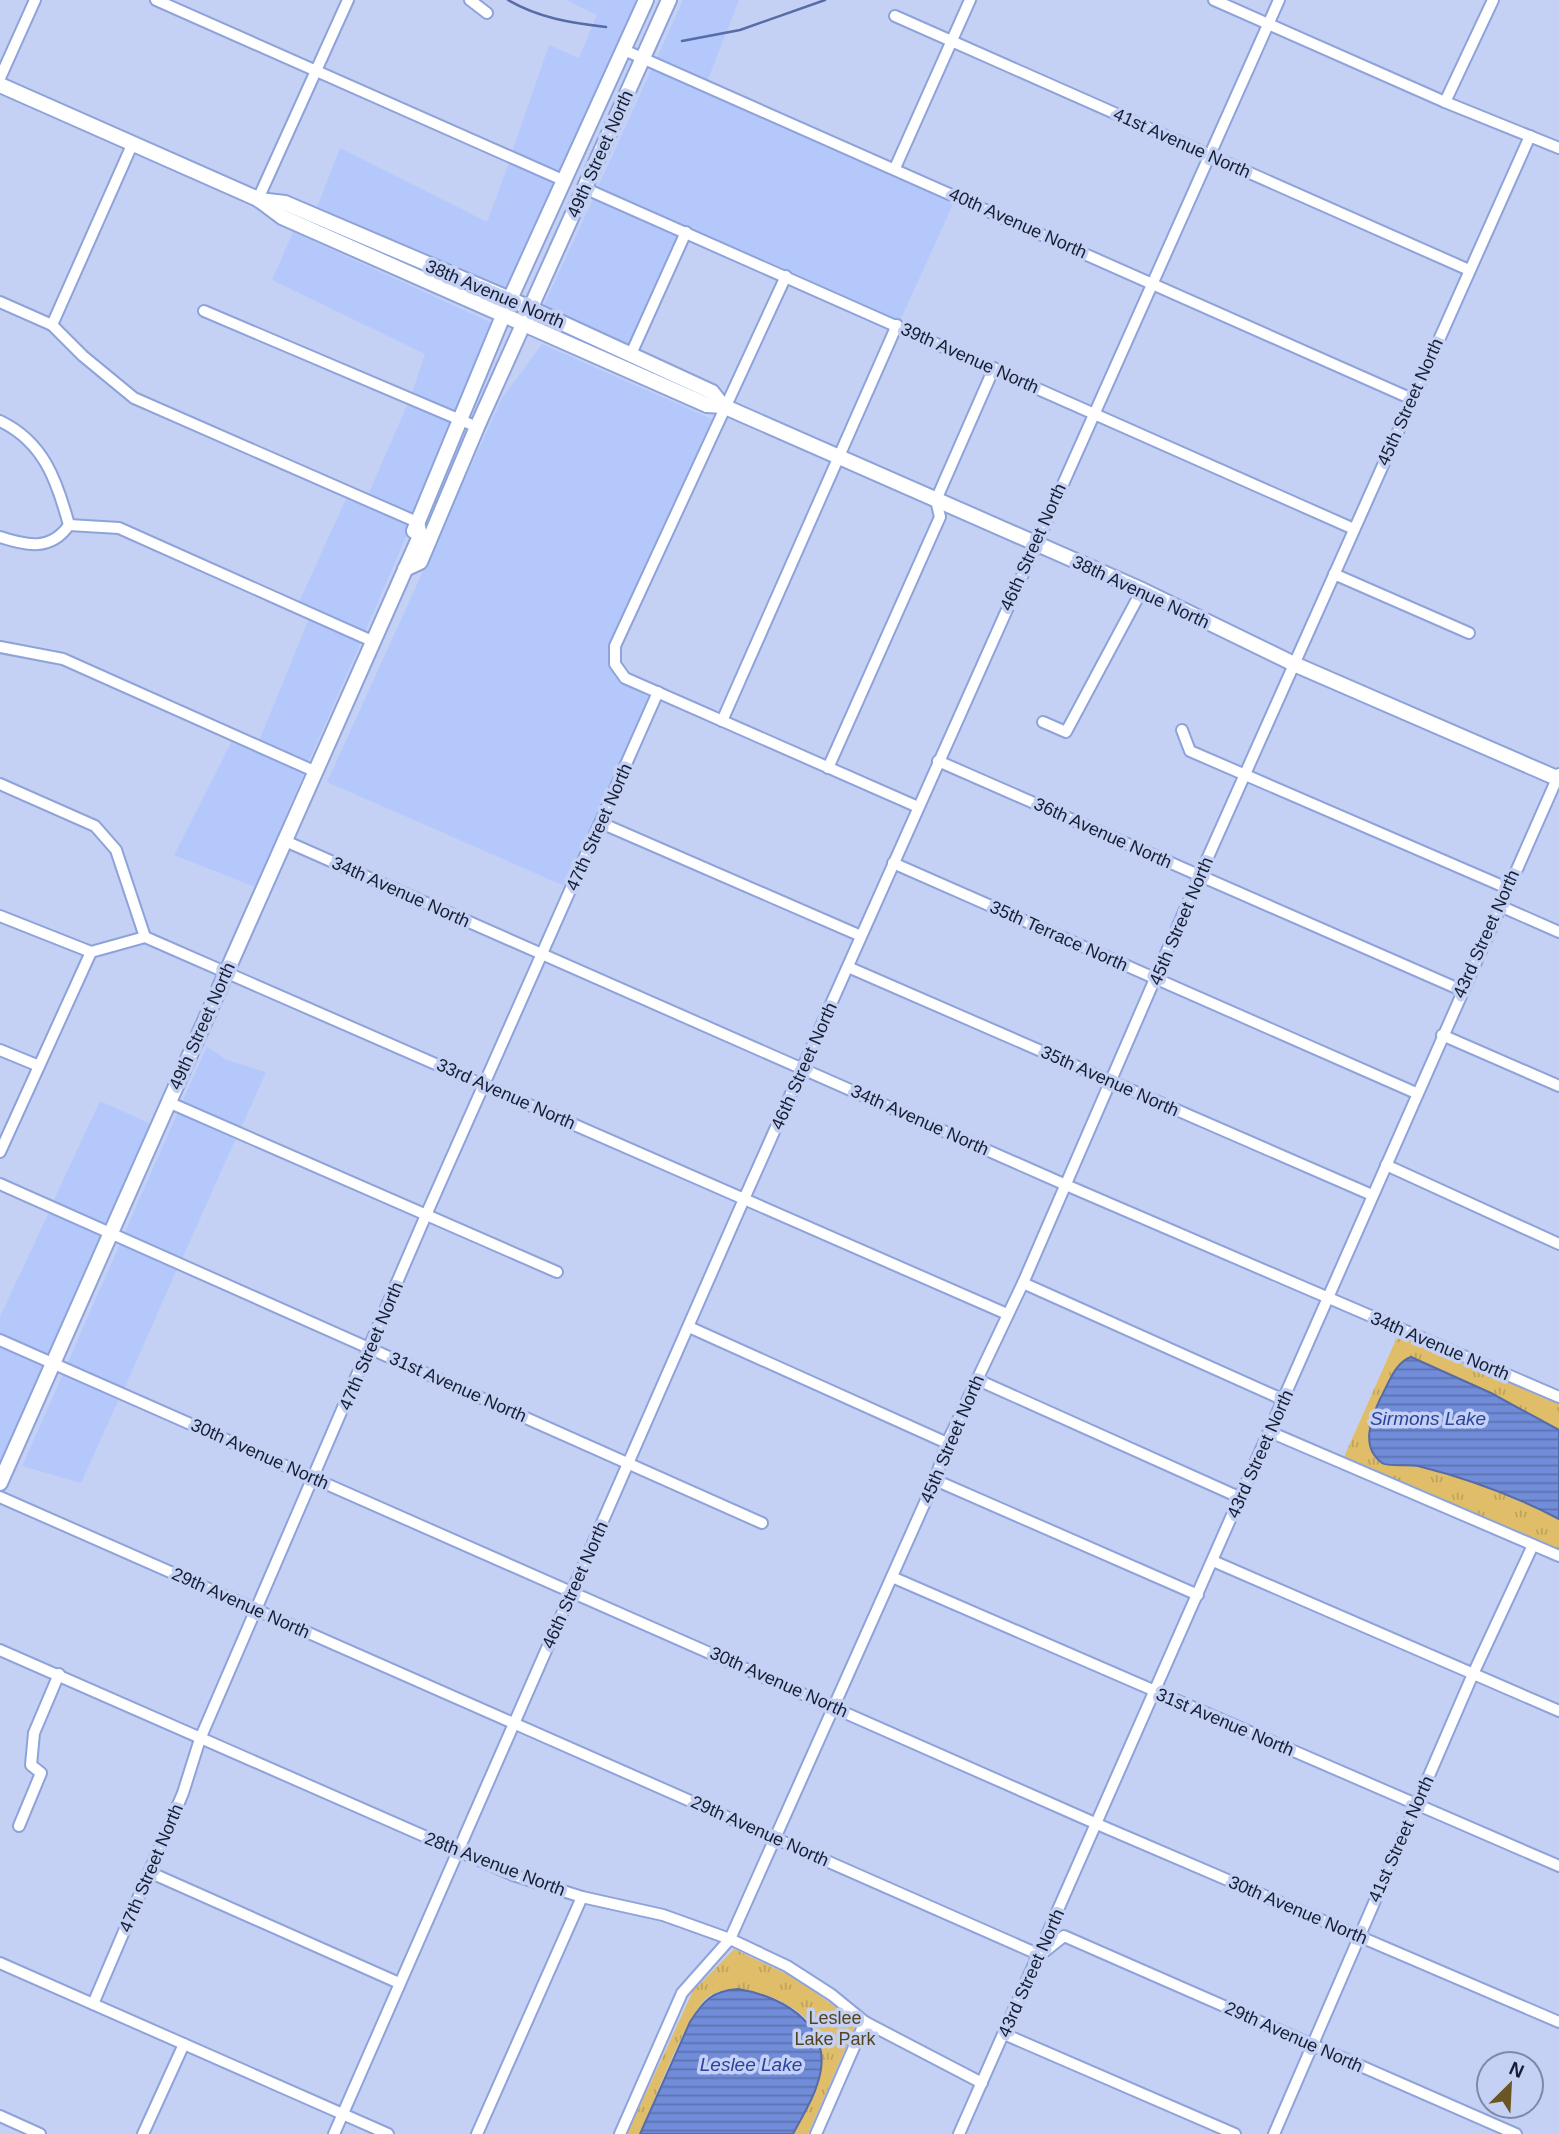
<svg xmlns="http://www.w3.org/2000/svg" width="1559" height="2134" viewBox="0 0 1559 2134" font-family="Arial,sans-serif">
	<defs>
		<pattern id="grass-tufts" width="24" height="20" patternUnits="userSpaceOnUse" patternTransform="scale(1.75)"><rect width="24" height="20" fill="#e0be69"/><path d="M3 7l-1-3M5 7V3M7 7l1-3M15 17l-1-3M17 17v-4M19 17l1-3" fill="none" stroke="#bfa35c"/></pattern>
		<pattern id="water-rules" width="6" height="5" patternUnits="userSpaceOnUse" patternTransform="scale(1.75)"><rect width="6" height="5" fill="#718cd9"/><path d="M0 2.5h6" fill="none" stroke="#5c72b1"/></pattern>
	</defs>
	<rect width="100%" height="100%" fill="#c4d1f4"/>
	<g fill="#b4c8fb">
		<path d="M566 0H637L562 174 512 152 549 45 579 58 597 15Z"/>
		<path d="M683 0H739L708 79 733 91 657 58Z"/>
		<path d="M652 68 955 200 900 321 598 187Z"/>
		<path d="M340 148 487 222 509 163 558 184 508 292 316 210Z"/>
		<path d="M594 197 680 235 629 347 543 307Z"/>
		<path d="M293 232 492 323 456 412 412 393 425 354 272 280Z"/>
		<path d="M542 344 712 419 611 644 610 669 623 683 639 690 650 699 567 887 327 782 502 398Z"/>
		<path d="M408 403 452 422 415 515 368 495Z"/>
		<path d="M347 497 411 525 365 632 299 602Z"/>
		<path d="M309 619 361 642 308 763 259 741Z"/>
		<path d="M232 741 304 773 255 887 174 855Z"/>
		<path d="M207 1047 227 1060 266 1072 241 1128 182 1102Z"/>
		<path d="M100 1101 151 1124 106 1226 53 1202Z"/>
		<path d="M178 1112 236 1138 182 1259 124 1234Z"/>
		<path d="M49 1212 101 1236 48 1355 0 1334V1317Z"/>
		<path d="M120 1244 177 1269 124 1389 67 1364Z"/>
		<path d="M0 1346 43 1365 0 1462Z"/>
		<path d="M63 1374 119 1399 81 1483 22 1466Z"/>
	</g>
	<g fill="url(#grass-tufts)">
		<path d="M1398 1335 1559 1404V1430L1491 1393 1411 1357C1395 1362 1387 1385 1380 1399 1371 1419 1360 1447 1382 1463 1387 1467 1408 1464 1418 1466 1466 1478 1515 1496 1559 1519V1550L1344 1457Z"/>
		<path d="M734 1949 793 1977 857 2022 808 2134H793C808 2104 825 2078 820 2043 815 2007 740 1976 709 1996 688 2010 652 2106 640 2134H627L693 1991Z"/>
	</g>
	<g fill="url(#water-rules)" stroke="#566ba7" stroke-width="2">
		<path d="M1411 1357 1491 1393 1559 1430V1519C1515 1496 1466 1478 1418 1466 1408 1464 1387 1467 1382 1463 1360 1447 1371 1419 1380 1399 1388 1385 1395 1362 1411 1357Z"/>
		<path d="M738 1989C787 1997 837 2029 817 2085 812 2102 801 2118 793 2134H640L690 2022C704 2000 712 1991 738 1989Z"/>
	</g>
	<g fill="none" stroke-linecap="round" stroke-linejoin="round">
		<g stroke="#566ba7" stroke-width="2.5">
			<path d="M508 0C539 18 571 23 606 27"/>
			<path d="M682 41 740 30 825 0"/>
		</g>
		<defs>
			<g id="minor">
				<path d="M156 0 565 181"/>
				<path d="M470 0 487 13"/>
				<path d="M1214 0 1445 102 1559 148"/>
				<path d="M895 16 1469 270"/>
				<path d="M624 50 1412 399"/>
				<path d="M0 78 35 0"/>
				<path d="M1445 102 1493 0"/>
				<path d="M895 168 970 0"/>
				<path d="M584 188 1354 529"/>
				<path d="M258 199 348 0"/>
				<path d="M786 276 615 646V664L625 678 918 807"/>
				<path d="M0 302 52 325 83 356 134 398 417 522"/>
				<path d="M204 311 477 427"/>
				<path d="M52 325 132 145"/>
				<path d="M631 354 686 232"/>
				<path d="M0 421C44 442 57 481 69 525"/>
				<path d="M0 537C27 546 51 551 69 525L119 528 372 641"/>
				<path d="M1334 574 1469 633"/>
				<path d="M0 647 63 659 314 771"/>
				<path d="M722 721 897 325"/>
				<path d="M1043 722 1066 732 1142 590"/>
				<path d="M1182 730 1190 751 1507 888"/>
				<path d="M938 761 1461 990"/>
				<path d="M828 768 940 517 936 500 994 368"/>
				<path d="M0 784 95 826 116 850 145 937"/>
				<path d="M601 823 861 936"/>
				<path d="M283 840 1066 1185 1559 1397"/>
				<path d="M893 863 1416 1093"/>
				<path d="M1500 906 1559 932"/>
				<path d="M0 916 91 952 145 937 1007 1314"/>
				<path d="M848 967 1372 1195"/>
				<path d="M1442 1035 1559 1086"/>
				<path d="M0 1050 39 1066"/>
				<path d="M168 1102 557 1272"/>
				<path d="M0 1152 91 952"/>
				<path d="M1386 1165 1559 1244"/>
				<path d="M0 1184 762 1523"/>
				<path d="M1023 1283 1284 1400"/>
				<path d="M689 1327 947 1443"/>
				<path d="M0 1340 1097 1824 1559 2022"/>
				<path d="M978 1380 1241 1498"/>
				<path d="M1270 1432 1559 1556"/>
				<path d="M935 1480 1198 1595"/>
				<path d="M0 1497 1040 1955 1064 1936 1516 2134"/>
				<path d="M1213 1561 1559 1711"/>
				<path d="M892 1577 1559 1866"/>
				<path d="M0 1650 513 1875 582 1897 663 1915 730 1939 787 1966 832 1995 865 2022 982 2083"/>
				<path d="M19 1826 41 1773 31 1765 34 1733 59 1674"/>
				<path d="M149 1872 399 1983"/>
				<path d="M0 1963 388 2134"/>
				<path d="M93 2004 183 1793 200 1739 426 1215 658 692"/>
				<path d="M1004 2034 1235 2134"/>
				<path d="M0 2116 40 2134"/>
				<path d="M143 2134 184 2044"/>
				<path d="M334 2134 744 1199 1279 0"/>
				<path d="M477 2134 582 1897"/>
				<path d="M620 2134 682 1993 730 1939 935 1480 947 1443 1023 1283 1200 875 1530 136"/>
				<path d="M816 2134 865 2022"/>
				<path d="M959 2134 1559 774"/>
				<path d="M1274 2134 1473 1674 1533 1545"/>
			</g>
			<g id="major">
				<path d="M0 85 258 199 282 217 707 405 723 406 1142 590 1294 664 1559 779"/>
				<path d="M259 200 285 203 510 299 712 392 723 406"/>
				<path d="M414 531 510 299 646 0"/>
				<path d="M405 569 420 562 477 427 669 0"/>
				<path d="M0 1483 420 536 417 522"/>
			</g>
		</defs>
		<use href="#minor" stroke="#8ea3da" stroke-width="14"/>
		<use href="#major" stroke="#8ea3da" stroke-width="18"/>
		<use href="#minor" stroke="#fff" stroke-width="10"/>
		<use href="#major" stroke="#fff" stroke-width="14"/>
	</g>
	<g text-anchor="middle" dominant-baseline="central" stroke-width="7" stroke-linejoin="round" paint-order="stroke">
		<g font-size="18" fill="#161e33" stroke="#c4d1f4">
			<text transform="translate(1182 143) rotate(24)">41st Avenue North</text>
			<text transform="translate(600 154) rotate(-66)">49th Street North</text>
			<text transform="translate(1018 223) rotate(24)">40th Avenue North</text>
			<text transform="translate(495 294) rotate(23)">38th Avenue North</text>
			<text transform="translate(970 358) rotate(24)">39th Avenue North</text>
			<text transform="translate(1410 402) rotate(-66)">45th Street North</text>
			<text transform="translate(1033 547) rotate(-66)">46th Street North</text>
			<text transform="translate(1141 592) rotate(25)">38th Avenue North</text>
			<text transform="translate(599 827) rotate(-66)">47th Street North</text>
			<text transform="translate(1103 833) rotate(24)">36th Avenue North</text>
			<text transform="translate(401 892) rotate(24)">34th Avenue North</text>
			<text transform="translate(1181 921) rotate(-67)">45th Street North</text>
			<text transform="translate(1486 934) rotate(-66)">43rd Street North</text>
			<text transform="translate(1059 936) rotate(24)">35th Terrace North</text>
			<text transform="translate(202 1026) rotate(-66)">49th Street North</text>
			<text transform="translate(804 1066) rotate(-66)">46th Street North</text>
			<text transform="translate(1110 1081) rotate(24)">35th Avenue North</text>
			<text transform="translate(506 1094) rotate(24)">33rd Avenue North</text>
			<text transform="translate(920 1120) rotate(24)">34th Avenue North</text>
			<text transform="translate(371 1346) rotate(-67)">47th Street North</text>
			<text transform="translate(1440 1346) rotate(23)">34th Avenue North</text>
			<text transform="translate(458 1387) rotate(24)">31st Avenue North</text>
			<text transform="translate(952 1439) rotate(-67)">45th Street North</text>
			<text transform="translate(260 1454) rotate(24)">30th Avenue North</text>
			<text transform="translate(1260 1454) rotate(-66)">43rd Street North</text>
			<text transform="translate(575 1585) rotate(-66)">46th Street North</text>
			<text transform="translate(241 1603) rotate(24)">29th Avenue North</text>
			<text transform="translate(779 1682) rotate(24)">30th Avenue North</text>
			<text transform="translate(1225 1722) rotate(23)">31st Avenue North</text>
			<text transform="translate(760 1831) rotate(24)">29th Avenue North</text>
			<text transform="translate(1401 1839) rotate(-66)">41st Street North</text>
			<text transform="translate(495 1864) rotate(21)">28th Avenue North</text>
			<text transform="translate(151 1868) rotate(-67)">47th Street North</text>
			<text transform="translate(1298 1910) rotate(23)">30th Avenue North</text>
			<text transform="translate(1031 1973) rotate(-66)">43rd Street North</text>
			<text transform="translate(1294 2037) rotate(24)">29th Avenue North</text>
		</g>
		<g font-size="18" fill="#54451e" stroke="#c4d1f4">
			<text x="835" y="2018">Leslee<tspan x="835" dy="21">Lake Park</tspan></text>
		</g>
		<g font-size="19" font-style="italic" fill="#2b429c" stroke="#c4d1f4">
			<text x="1428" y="1418">Sirmons Lake</text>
			<text x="751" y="2064">Leslee Lake</text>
		</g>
	</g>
	<g transform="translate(1510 2085) rotate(24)"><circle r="33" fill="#c4d1f4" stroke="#7e89a7" stroke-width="2"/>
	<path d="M0-5L12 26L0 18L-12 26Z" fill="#695624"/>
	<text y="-10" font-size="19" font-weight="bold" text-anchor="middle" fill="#161e33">N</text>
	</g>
</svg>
